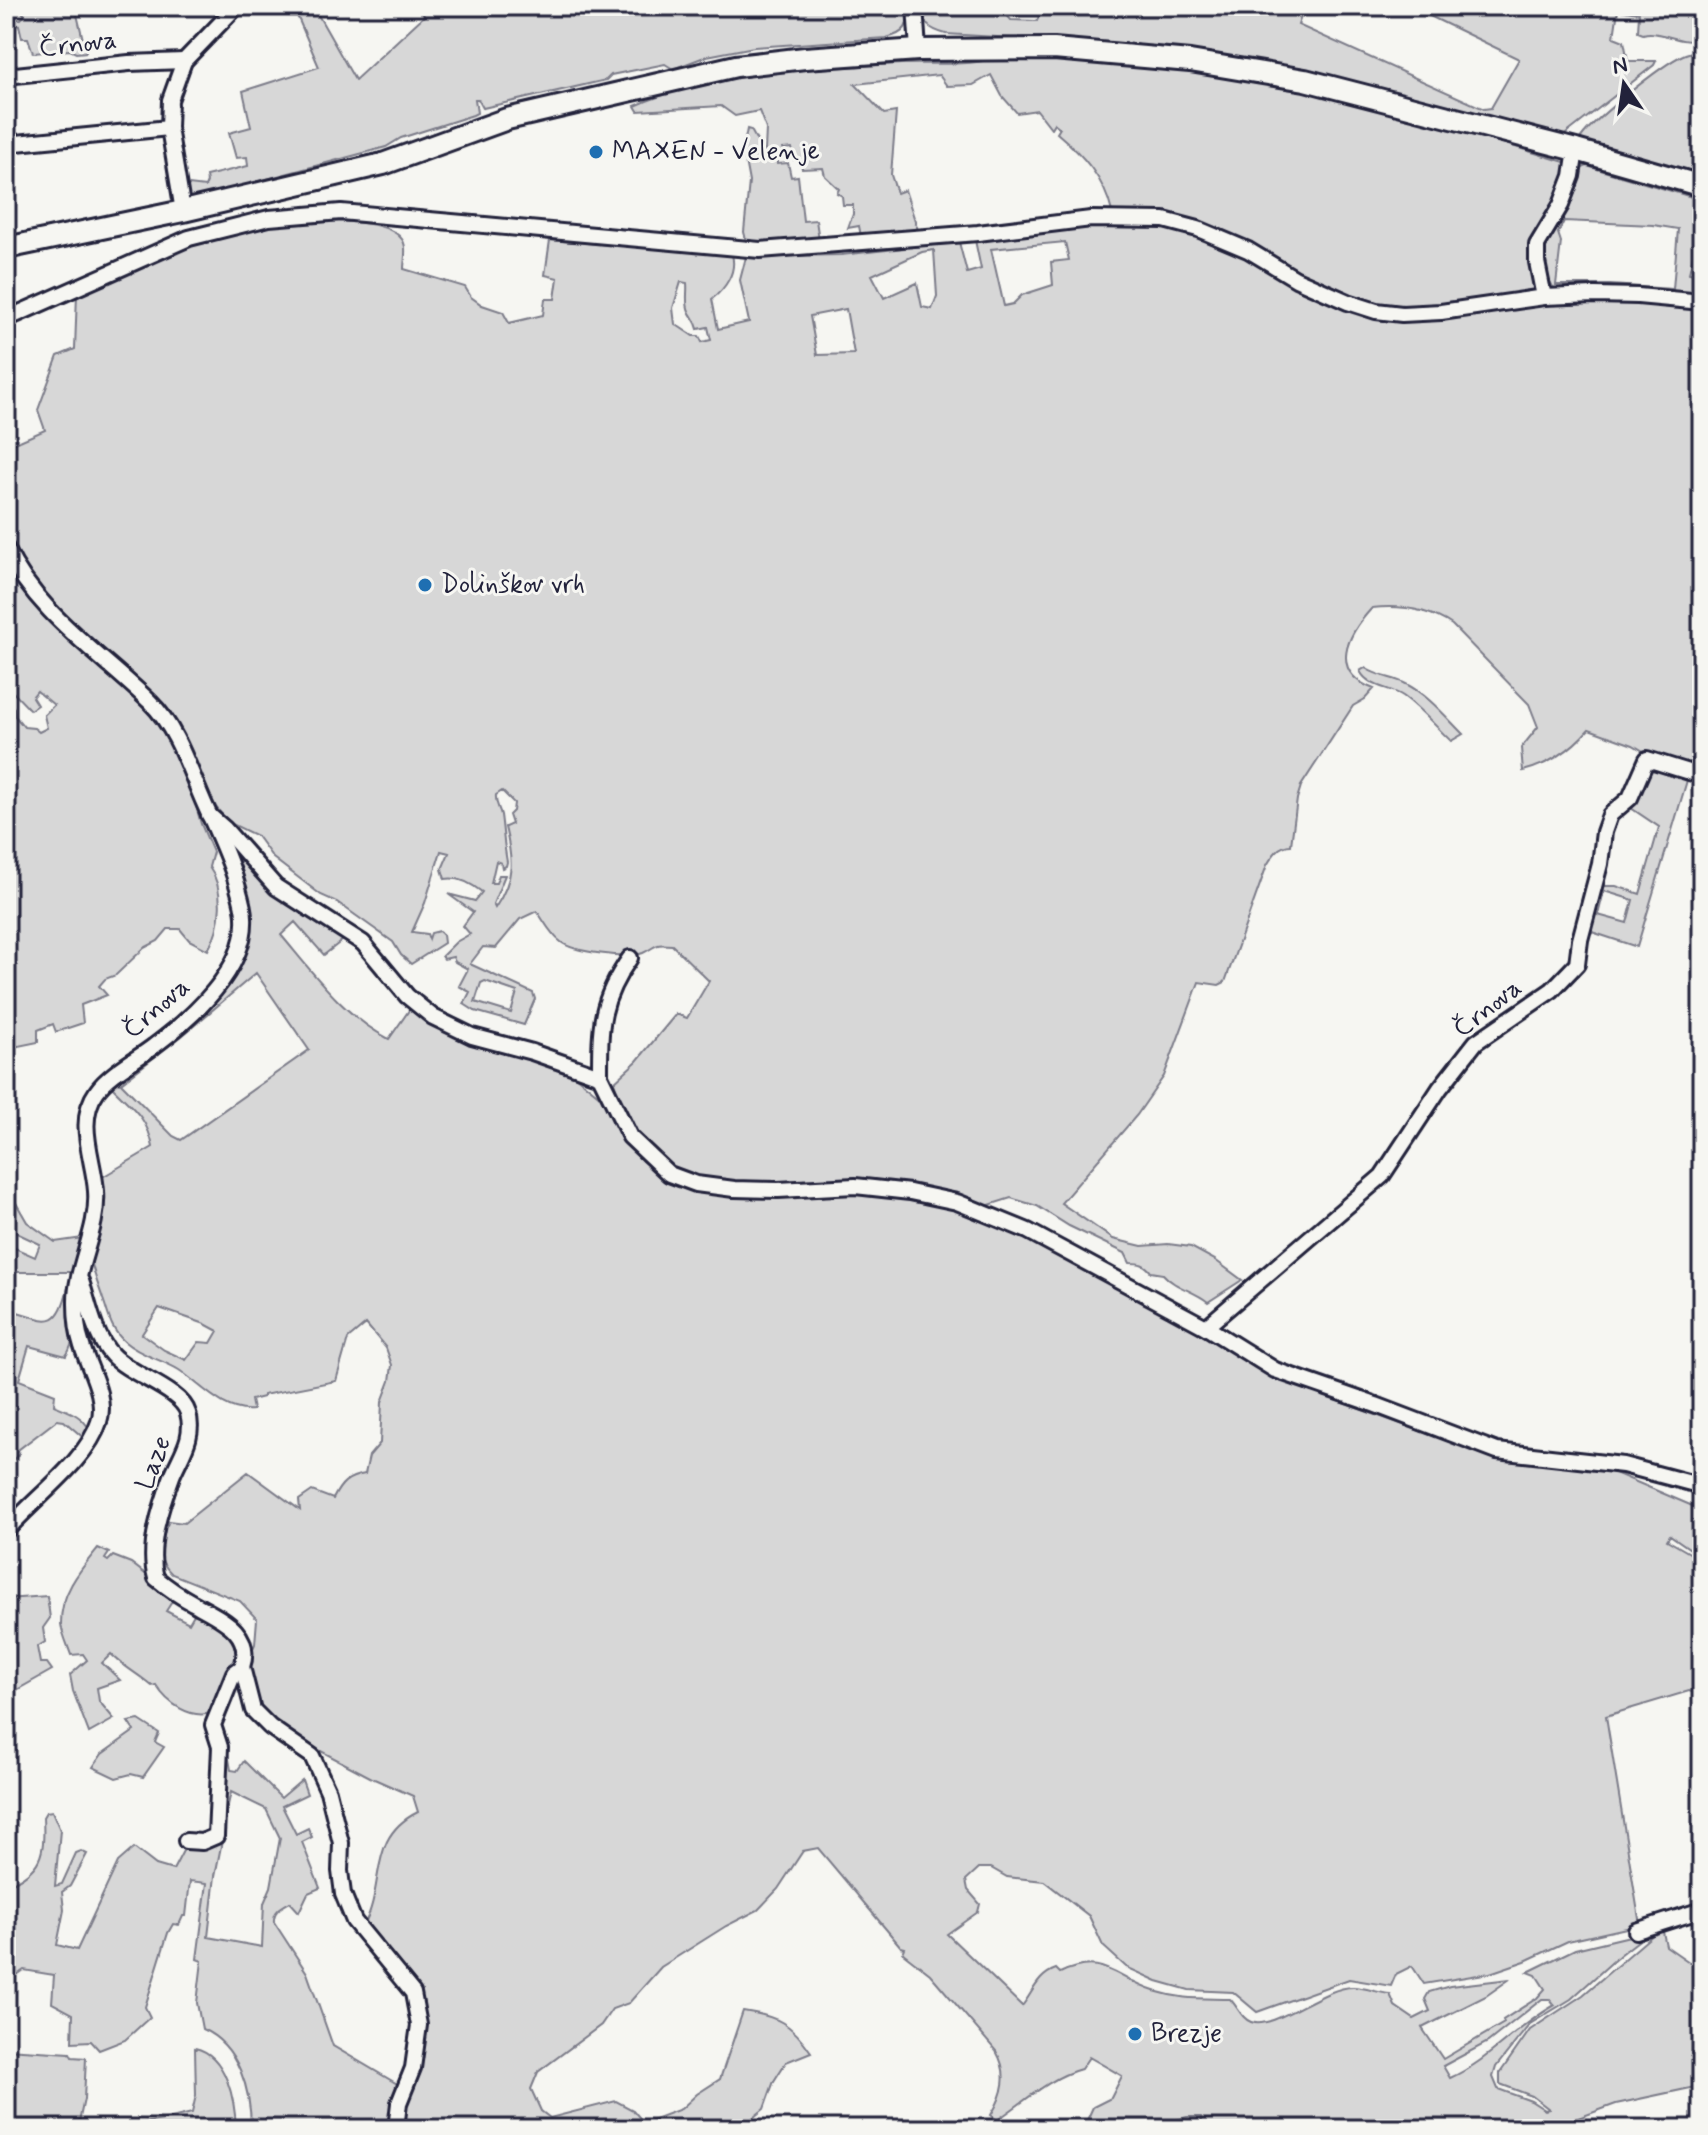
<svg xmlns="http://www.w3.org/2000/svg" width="1708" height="2135" viewBox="0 0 1708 2135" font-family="Mynerve,sans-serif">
	<rect width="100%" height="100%" fill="#f6f6f2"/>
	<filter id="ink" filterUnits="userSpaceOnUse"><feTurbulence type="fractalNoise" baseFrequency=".0125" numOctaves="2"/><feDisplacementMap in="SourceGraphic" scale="16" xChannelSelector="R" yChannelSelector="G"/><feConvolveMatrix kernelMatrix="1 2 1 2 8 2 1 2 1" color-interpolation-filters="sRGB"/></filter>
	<g filter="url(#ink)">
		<g fill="#d7d7d7" stroke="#7c7c89" stroke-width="2" fill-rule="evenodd">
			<path d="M6 6H75L86 52 76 53 70 50 33 53 28 38H22L19 25 6 27V19H21L25 15 22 12 6 10Z"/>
			<path d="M293 6H313L355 80 424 16 420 6H907C909 26 907 33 886 38L754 47 707 56 673 69 665 64 611 75 606 80 483 108 478 99H475L477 113 473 115 401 138 386 147 207 195 192 198 188 196 185 189 189 185 205 187 207 182 206 176 248 166 247 157 236 158 229 133 251 127 243 91 319 67Z"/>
			<path d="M921 6H999L1011 20 1037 21 1043 6H1305L1298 25 1484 109 1491 108 1519 59 1409 6H1653L1702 9V40C1680 45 1659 29 1643 34L1638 32 1639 13 1618 10 1614 37 1624 41 1628 61H1656L1654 65 1562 137 1329 76 1281 67 1067 41 946 34C928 29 923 24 921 6Z"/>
			<path d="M1702 50V180L1579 141C1588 123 1663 64 1683 55 1689 52 1696 51 1702 50Z"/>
			<path d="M993 59 1062 60 1171 69 1291 86 1443 125 1568 163 1566 183 1531 250 1530 262 1536 284 1532 293C1486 299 1418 316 1374 305 1330 295 1292 267 1253 246 1202 219 1168 213 1112 212 1104 178 1083 155 1057 133L1060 128 1054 123 1051 128 1037 110 1017 113 1002 96 991 75 973 85 947 86 939 75 855 84 884 114 896 112 891 175 897 193 905 190 919 233 862 241 859 226 848 228 853 214V205H843L842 196 837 193 839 189 825 176 823 168 802 169 801 160H794L792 148 783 149V157L777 159V164L788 163 791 177 798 176 803 221 816 220 819 240 747 244 744 232 749 182 743 150 747 129 751 130 758 143 757 157 765 150 766 129 759 111 735 116 721 106 638 111 635 106C710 72 819 68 901 64 931 63 965 66 993 59Z"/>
			<path d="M1587 166 1702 200V239H1698V257L1693 256 1689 273 1702 275V298L1555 291 1542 266 1541 255 1578 170ZM1564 221 1653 225 1678 229 1673 289 1610 285H1556L1561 242 1558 233Z"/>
			<path d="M314 221C337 222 385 219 401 238 408 245 404 260 404 269L465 287 471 297 482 305 503 312 509 323 543 315 545 299H555L558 278 545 275 550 240 732 255C737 272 725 289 712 299L718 329 749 322 740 280 746 257 841 255 959 242 967 273 981 269 975 240 1122 223H1147L1187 230 1375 316 1602 299 1702 307V783L1688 777 1637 947 1589 931 1603 886H1616L1640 894 1659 827 1631 808 1643 774 1652 768 1653 757 1633 745 1589 729C1571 750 1551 764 1523 771L1521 748 1538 727 1529 704 1452 625C1428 609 1400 605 1372 608 1347 635 1328 672 1374 689L1365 699 1353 706 1301 786 1297 799 1291 845C1279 845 1273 855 1267 865L1225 982 1219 985 1199 982 1164 1076 1137 1115 1061 1203 1113 1239 1142 1246 1168 1244 1191 1247 1215 1260 1242 1280 1208 1302C1193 1290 1175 1288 1163 1274L1151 1272C1145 1264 1140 1263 1130 1263L1125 1253 1069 1226 1037 1206 1011 1198 983 1207 922 1187 868 1181 780 1186 712 1183 676 1172 640 1143 627 1121 614 1082 637 1061 676 1014 687 1018 709 981 672 945C653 943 658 946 643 953 628 959 573 952 561 942 551 935 544 921 537 911L520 919 496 948 483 947 470 964 533 993 535 999 524 1025 475 1011 464 1004 470 992 459 986 468 969 455 962 453 957 444 959 442 956 456 942 470 934 463 926 473 912 448 894 475 901 482 892C472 884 459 876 445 879L442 869 449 853 441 851 425 903 412 932 427 934 429 939 431 933 439 931 443 935 444 943 411 964 401 955 393 942 337 902 321 895 273 858 257 836 228 822 216 807 178 732 56 611 19 563 6 541V447L45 430 38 410 58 356 75 349 77 294C137 265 198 236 264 224 280 222 298 222 314 221ZM1065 242 1069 260 1051 262 1053 285 1022 295 1013 304 1004 306 991 249ZM934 250 937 296 932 309 922 307 917 283 884 298 872 275 922 252ZM681 282 687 283C688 292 685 303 689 311 692 318 696 320 698 329L708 327 711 340 702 342 699 336H693L675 324 673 308ZM846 309 854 354 817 355 810 316ZM502 791 514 803 513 811 509 815 512 824 505 827C513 860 515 878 495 908L493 904 505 875H499L496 883H491L496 861 501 863 502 868 506 866 507 862C504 846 503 830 501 815 499 807 495 804 496 795ZM1604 891 1633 900 1627 923 1598 915ZM485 981 517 992 511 1013 475 1002 481 983Z"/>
			<path d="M12 568 159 721 188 777 201 824 213 852 209 867C225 889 222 926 208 950L189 940 180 929H168L158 941 144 948 116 975 105 979 99 986 107 995 81 1005 83 1023 56 1032 53 1024 38 1030V1042L9 1048 6 1043V699L14 708 15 716 24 727 34 728 39 732 47 728 44 715 54 705 37 691 32 697 37 705 30 710 8 687 6 688V664L14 656 6 645V569Z"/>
			<path d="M1365 668C1381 678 1393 677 1406 684 1428 695 1446 717 1463 734L1451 741C1436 727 1420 708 1403 696 1389 687 1368 687 1360 671Z"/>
			<path d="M225 839 274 892 348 936 324 955 295 922 281 935C313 973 344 1016 389 1039L412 1006 564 1067 601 1097 642 1161 665 1178 705 1193 740 1197 839 1191 898 1196 951 1207 1023 1236 1203 1333 1251 1363 1302 1388 1486 1455 1512 1461 1608 1470 1702 1510V1557L1670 1535 1667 1540 1693 1555 1702 1566V1703L1698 1694 1689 1691 1606 1716 1640 1925 1568 1941 1525 1961 1490 1973 1424 1984 1412 1966 1396 1974 1391 1986 1349 1979 1257 2012 1233 1992 1189 1990 1157 1981 1126 1967 1103 1946 1089 1916 1044 1881 1007 1877 991 1868H979L966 1880 968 1890 980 1904 978 1912 947 1934 1022 2006C1033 1992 1038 1975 1056 1969L1060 1973C1104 1952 1115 1979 1154 1991 1183 2000 1201 1998 1230 1999 1238 2007 1241 2018 1251 2022 1274 2031 1322 1987 1353 1987 1365 1987 1378 1993 1390 1994L1395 2006 1414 2019 1430 2011 1425 1999 1429 1992 1450 1986 1510 1979 1486 1996 1422 2028 1443 2059 1504 2023 1503 2020 1537 1998 1545 1989 1536 1975 1528 1972 1575 1949 1651 1931 1620 1955 1571 1999 1530 2024 1496 2067 1493 2077 1498 2089 1531 2101 1545 2110 1549 2109 1532 2096 1500 2084V2073L1530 2030 1583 1995 1662 1927 1666 1946 1702 1971V2090L1700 2086 1616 2104 1567 2122 1570 2129H1203L1201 2117H1187L1146 2129H1083L1093 2107 1111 2098 1122 2076 1089 2057 1081 2069C1050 2077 1024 2102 997 2120L991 2115C1004 2094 1009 2073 996 2051L930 1974 903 1953 905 1948 901 1947 818 1848 803 1851 778 1889 758 1910 726 1926 661 1967 629 2003 612 2009 601 2025 538 2072 531 2089 541 2111 550 2118 616 2101 633 2110 644 2123 681 2109 697 2094 720 2079 743 2011C777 2016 791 2023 811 2052L786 2062 774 2081 764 2109 739 2129H400L406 2098 419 2067 423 2047 422 2011 364 1925C386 1883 367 1837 418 1812L413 1796 372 1778 296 1738 256 1706 247 1662 255 1644 257 1619 240 1601 172 1574C156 1559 158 1546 161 1526L167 1525 169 1521 184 1523 248 1472 300 1510 299 1500 312 1491 333 1499C341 1483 347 1477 365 1474L369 1456 380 1443 382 1402 390 1381 392 1365 386 1348 366 1324 348 1339 336 1381 263 1395V1397L251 1400 253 1410C224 1413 200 1384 179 1370 161 1359 141 1356 125 1342 110 1329 109 1315 103 1299 98 1284 91 1268 90 1252 89 1229 96 1202 99 1179L153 1147C147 1116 131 1107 110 1085L216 996 249 925ZM256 973 309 1050 181 1140 173 1136 121 1083 182 1036ZM159 1308 205 1324 218 1331 211 1343 199 1342 186 1360 164 1350 142 1334ZM1542 1999H1550L1555 2005C1517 2026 1490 2060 1450 2078L1443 2066 1488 2042Z"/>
			<path d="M12 1196 27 1222 55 1242 83 1238 72 1272H6V1244L35 1257 40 1244 6 1228V1199Z"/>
			<path d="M68 1287 72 1288C73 1312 79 1336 66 1356L29 1346 19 1380 55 1394 54 1405C68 1411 82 1415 89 1429L85 1439 64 1421 57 1420 18 1450 19 1454 10 1463 14 1468 6 1477V1309C42 1316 57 1338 68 1287Z"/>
			<path d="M98 1548 109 1553 105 1559 108 1561 113 1556 131 1563 175 1597 166 1611 189 1623 197 1609 237 1639 239 1658 214 1712C191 1721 167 1703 156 1685L152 1686C137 1673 125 1668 111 1654L102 1663 120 1680 97 1688 99 1701 114 1719 89 1733 73 1691 70 1675 87 1660 83 1654 71 1655C68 1646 62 1633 61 1624 60 1593 81 1569 98 1548Z"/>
			<path d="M47 1596 50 1618 43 1628 45 1642 37 1647 40 1663H47L52 1670 6 1696V1599Z"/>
			<path d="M139 1720 159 1733 155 1742 164 1747 143 1777 131 1774 116 1778 93 1767 102 1754 134 1731 128 1722Z"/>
			<path d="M223 1751 228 1754 231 1770 237 1771 244 1761 281 1798 302 1780 307 1794 282 1806 296 1834 308 1828 312 1837 302 1842 320 1888 308 1893 299 1912 290 1902C281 1907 273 1911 274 1922L307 1973 333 2046 399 2085 391 2129H251C251 2091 239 2045 202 2029L197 2003 202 1961 197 1959 207 1883 190 1881 186 1916H183L179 1925 173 1924 168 1933 145 2007 150 2017 125 2040 99 2050 91 2041 72 2042 73 2014 52 2003 54 1975 24 1970 17 1975H6V1886C42 1870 45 1855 43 1817L46 1812 52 1811 60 1830 55 1886 62 1884 76 1853 81 1851 87 1854 70 1886 62 1892 64 1910 57 1945 77 1950 118 1862 134 1848 156 1865 173 1870 186 1845 220 1831H224L215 1876 208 1937 262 1947 264 1903 271 1887 280 1838 266 1809 231 1792 224 1823H221Z"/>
			<path d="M195 2048C227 2055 235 2101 236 2129H104L163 2120 192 2113 196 2095Z"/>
			<path d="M6 2049 70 2053 72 2057 86 2058 84 2099 78 2127 6 2128Z"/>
		</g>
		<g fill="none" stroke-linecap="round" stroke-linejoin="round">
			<defs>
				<g id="minor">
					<path d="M915 6 918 50"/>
					<path d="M6 76 129 63 184 61"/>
					<path d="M6 144 169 128"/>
					<path d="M183 211 169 128 170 100 184 61 237 6"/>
					<path d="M1544 297 1537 262V245L1561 205 1572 176 1576 150"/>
					<path d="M6 319 189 238 269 218 341 212 760 250 978 233 1091 219 1164 220 1198 229 1248 250 1296 279 1348 302 1376 311 1402 314 1441 312 1544 297 1595 295 1638 296 1702 302"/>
					<path d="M6 548C37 614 100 653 150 702 177 728 189 769 204 803 215 828 228 854 236 881 239 892 244 906 244 917 247 969 192 1018 154 1046 136 1060 110 1073 97 1091 75 1121 94 1159 96 1191 99 1230 75 1267 76 1304 76 1317 78 1334 82 1346 89 1369 107 1397 99 1422 87 1461 33 1499 6 1531"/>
					<path d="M209 815 225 829 276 887 363 943 407 996 433 1017 472 1036 532 1052 600 1076 630 1137 669 1174 696 1184 734 1189 778 1190 855 1186 910 1192 957 1202 1028 1231 1206 1327 1275 1370 1376 1405 1497 1451 1623 1465 1702 1486"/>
					<path d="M600 1076C600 1025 600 1000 630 958"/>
					<path d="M81 1281C89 1305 94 1336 112 1355 130 1375 181 1389 188 1413 195 1437 181 1454 172 1476 161 1506 147 1547 156 1578 168 1588 180 1596 193 1603 219 1618 254 1631 242 1667L234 1673 213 1725 220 1747 216 1836 202 1842 186 1841"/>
					<path d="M1206 1327 1382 1176 1440 1088 1476 1042 1552 990 1577 964 1580 940 1600 864 1604 832 1610 815 1630 798 1647 759 1702 776"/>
					<path d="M242 1667 253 1710 270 1727 312 1756 328 1791 341 1843 340 1871 343 1894 354 1921 413 1993 419 2025 413 2068 399 2103 396 2129"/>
					<path d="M1636 1931 1702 1910"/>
				</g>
				<path id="primary" d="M6 248 183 211 383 164 507 119 736 66 805 58 918 50 1054 49 1190 61 1305 80 1576 150 1702 186"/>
			</defs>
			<use href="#minor" stroke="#22223b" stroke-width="20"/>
			<use href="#primary" stroke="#22223b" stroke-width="26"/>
			<use href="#minor" stroke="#f6f6f2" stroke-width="14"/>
			<use href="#primary" stroke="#f6f6f2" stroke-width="20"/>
		</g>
	</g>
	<g fill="#1f6fb2" stroke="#f6f6f2" stroke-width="3">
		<circle cx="596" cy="152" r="8"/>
		<circle cx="425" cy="585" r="8"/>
		<circle cx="1135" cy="2034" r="8"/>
	</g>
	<g text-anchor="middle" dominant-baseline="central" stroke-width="6" stroke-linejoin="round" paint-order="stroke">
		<g font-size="26" fill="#22223b" stroke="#f6f6f2">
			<text transform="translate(78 45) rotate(-7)">Črnova</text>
			<text transform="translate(157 1009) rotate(-41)">Črnova</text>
			<text transform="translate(1488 1009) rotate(-38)">Črnova</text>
			<text transform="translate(154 1463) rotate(-69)">Laze</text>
		</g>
		<g font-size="26" fill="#22223b" stroke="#f6f6f2" text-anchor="start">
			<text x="612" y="152">MAXEN - Velenje</text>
			<text x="441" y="585">Dolinškov vrh</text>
			<text x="1151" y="2034">Brezje</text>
		</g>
	</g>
	<rect width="1708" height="2135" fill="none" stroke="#f6f6f2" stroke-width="32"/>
	<rect x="16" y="16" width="1676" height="2103" fill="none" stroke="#22223b" stroke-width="3" filter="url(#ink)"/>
	<g transform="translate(1624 84) rotate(347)" stroke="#f6f6f2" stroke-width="6" paint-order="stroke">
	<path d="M0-6L14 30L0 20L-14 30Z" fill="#22223b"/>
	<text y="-12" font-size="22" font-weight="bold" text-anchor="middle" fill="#22223b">N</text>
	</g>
</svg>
